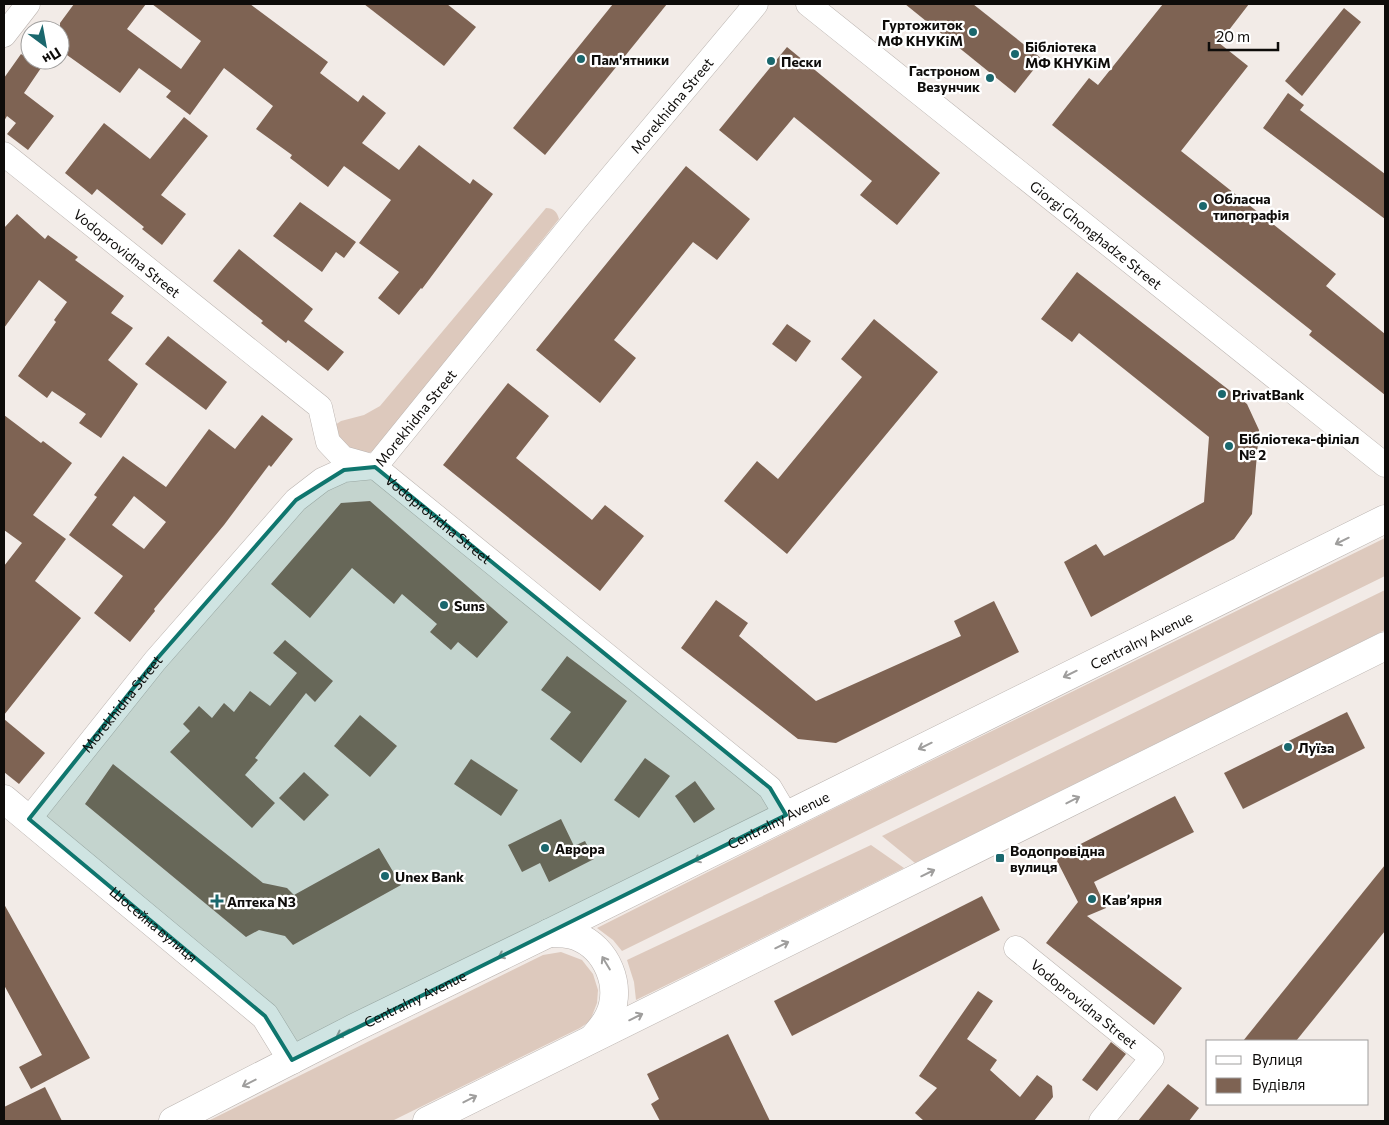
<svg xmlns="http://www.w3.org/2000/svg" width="1389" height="1125" viewBox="0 0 1389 1125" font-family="Commissioner,sans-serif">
	<rect width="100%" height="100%" fill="#f2ebe7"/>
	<g fill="#ddc9bd">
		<path d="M546 208C554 208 557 212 559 219L375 450 366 454 345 453 332 427 341 421 364 415 380 406Z"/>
		<path d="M1385 538V576L622 951 613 940 597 928 837 807Z"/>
		<path d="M1385 590V630L915 863 882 836Z"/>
		<path d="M871 845 904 868 636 1000 634 982 627 960Z"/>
		<path d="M561 952 582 960 593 974 598 990 597 1003 590 1021 580 1028 392 1121H208L543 955Z"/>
	</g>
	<g fill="#7e6353" fill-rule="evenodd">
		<path d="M74 4H146L127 29 181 69 201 41 152 4H250L328 62 320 73 358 102 363 95 386 113 362 143 399 170 419 145 470 184 473 179 493 194 422 289 421 288 399 315 378 298 399 272 359 243 391 200 344 166 328 187 290 158 292 155 256 129 273 106 224 68 190 115 166 97 171 91 139 68 120 93 60 50V23Z"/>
		<path d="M364 4H447L476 27 444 66Z"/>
		<path d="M613 4H667L545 155 513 128Z"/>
		<path d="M905 4H973L1042 59 1015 93Z"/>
		<path d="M1163 4H1249L1219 43 1248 66 1181 151 1336 274 1326 286 1385 334V395L1309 335 1312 331 1052 125 1089 78 1098 85Z"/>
		<path d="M1344 8 1361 22 1302 96 1285 81Z"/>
		<path d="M787 47 940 173 897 225 860 195 872 181 794 117 757 161 719 130Z"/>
		<path d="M21 54 41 68 24 93 54 116 28 150 7 134 16 123 7 116 4 121V78Z"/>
		<path d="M1288 93 1304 105 1300 110 1385 174V219L1263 128Z"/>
		<path d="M184 117 208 136 161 195 186 214 162 245 142 229 144 227 97 189 92 195 65 173 104 123 150 159Z"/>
		<path d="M686 166 750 219 717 260 693 242 614 340 636 358 600 403 536 350Z"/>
		<path d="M300 202 356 242 344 258 336 252 322 272 273 236Z"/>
		<path d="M17 214 45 239 48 235 78 257 75 260 124 296 111 313 133 328 108 360 138 384 101 438 79 423 86 414 52 391 47 398 18 376 56 322 54 320 67 302 39 280 4 328V228Z"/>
		<path d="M239 249 313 309 304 321 344 352 328 371 288 340 286 343 261 323 263 321 213 281Z"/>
		<path d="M1077 272 1247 404 1259 430 1252 514 1234 539 1091 617 1064 562 1096 544 1104 556 1204 502 1209 437 1079 333 1072 342 1041 319Z"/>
		<path d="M874 319 938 372 787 554 724 501 757 461 778 479 862 377 841 359Z"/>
		<path d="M787 324 811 341 796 362 772 344Z"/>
		<path d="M168 336 227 382 206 410 145 364Z"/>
		<path d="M508 383 549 416 516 458 592 520 605 505 644 536 600 591 443 465Z"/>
		<path d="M4 415 41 443 43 441 72 463 33 515 66 539 35 581 81 618 4 715V566L22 543 4 530Z"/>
		<path d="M262 415 293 439 271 467 269 465 224 525 154 609 155 611 130 642 94 613 123 576 69 535 97 497 94 495 123 456 166 487 209 429 235 449ZM134 496 166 522 144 549 112 525Z"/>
		<path d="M370 501 508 622 477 658 458 642 451 650 430 632 437 624 402 594 394 604 352 568 310 618 271 584 341 503Z"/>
		<path d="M716 600 748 623 739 636 816 701 961 636 954 621 994 601 1019 652 836 743 798 739 681 648Z"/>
		<path d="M285 640 333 681 315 702 306 693 255 758 258 760 245 775 275 803 252 828 170 752 190 731 183 724 199 706 212 718 224 703 234 712 250 691 270 706 297 673 273 653Z"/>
		<path d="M567 656 627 701 581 763 550 739 571 712 541 690Z"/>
		<path d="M1347 712 1365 748 1243 809 1224 773Z"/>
		<path d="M360 715 397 746 370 777 334 746Z"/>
		<path d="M4 719 45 753 19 784 4 772Z"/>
		<path d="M645 758 670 776 639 818 614 800Z"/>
		<path d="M471 759 518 790 501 816 454 784Z"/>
		<path d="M113 764 263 883 287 888 294 895 379 848 401 885 293 945 285 936 259 930 246 937 85 804Z"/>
		<path d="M304 772 329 795 304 821 279 798Z"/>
		<path d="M695 781 715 809 694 823 675 796Z"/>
		<path d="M1175 796 1194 832 1094 882 1106 908 1087 916 1182 988 1154 1025 1046 943 1078 902 1055 857Z"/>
		<path d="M561 819 574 846 585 841 594 859 549 882 540 863 522 872 508 845Z"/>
		<path d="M1385 865V931L1296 1041H1243Z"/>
		<path d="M982 896 1000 930 792 1036 774 1001Z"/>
		<path d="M4 904 90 1058 31 1089 19 1067 42 1055 4 985Z"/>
		<path d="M978 991 993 1001 967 1039 997 1060 990 1070 1020 1097 1037 1075 1052 1086 1053 1097 1034 1121H924L915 1113 937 1088 919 1076Z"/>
		<path d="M728 1034 770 1121H660L651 1104 659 1099 647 1074Z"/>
		<path d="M1111 1042 1126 1054 1097 1091 1082 1080Z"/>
		<path d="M1168 1084 1199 1108 1189 1121H1138Z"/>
		<path d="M45 1087 62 1121H4V1107Z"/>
	</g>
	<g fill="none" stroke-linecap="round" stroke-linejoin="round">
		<defs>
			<g id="minor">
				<path id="s1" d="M808 4 1385 465"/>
				<path d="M4 35 28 4"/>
				<path id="s2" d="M4 154 320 407 328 442 343 458 375 467 770 788 786 815"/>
				<path id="s3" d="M29 819 155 661 296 500 322 480 344 470 375 467 576 219 756 4"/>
				<path id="s4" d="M1016 948 1152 1058 1101 1121"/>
			</g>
			<g id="tertiary">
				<path id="s5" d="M4 799 265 1016 292 1060"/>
			</g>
			<g id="secondary">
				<path d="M549 933C558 933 567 933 576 936 607 948 623 986 609 1016 605 1025 599 1031 593 1038"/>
				<path id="s6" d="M173 1121 354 1028 549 933 1385 519"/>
				<path d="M427 1121 1385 646"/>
			</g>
		</defs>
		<use href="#minor" stroke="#bbb4b0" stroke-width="25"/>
		<use href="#tertiary" stroke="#bbb4b0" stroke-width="29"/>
		<use href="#secondary" stroke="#bbb4b0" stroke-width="29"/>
		<use href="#minor" stroke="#fff" stroke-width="24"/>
		<use href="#tertiary" stroke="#fff" stroke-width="28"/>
		<use href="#secondary" stroke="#fff" stroke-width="28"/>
	</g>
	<defs><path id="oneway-shaft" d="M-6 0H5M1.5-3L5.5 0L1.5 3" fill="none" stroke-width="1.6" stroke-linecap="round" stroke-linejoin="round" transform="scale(1.25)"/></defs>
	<g stroke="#9f9e9d">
		<use href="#oneway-shaft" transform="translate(1342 541) rotate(154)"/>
		<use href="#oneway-shaft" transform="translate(1070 674) rotate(154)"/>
		<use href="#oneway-shaft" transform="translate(925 746) rotate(154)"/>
		<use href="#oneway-shaft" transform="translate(1073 800) rotate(-27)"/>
		<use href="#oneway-shaft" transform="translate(701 858) rotate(154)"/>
		<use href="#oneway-shaft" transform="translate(928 873) rotate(-26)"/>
		<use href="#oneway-shaft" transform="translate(782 945) rotate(-26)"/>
		<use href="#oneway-shaft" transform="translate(505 954) rotate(154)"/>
		<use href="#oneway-shaft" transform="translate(606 963) rotate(-121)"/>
		<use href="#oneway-shaft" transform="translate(636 1017) rotate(-26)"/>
		<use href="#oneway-shaft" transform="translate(343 1033) rotate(152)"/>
		<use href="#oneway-shaft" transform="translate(249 1083) rotate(153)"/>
		<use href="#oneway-shaft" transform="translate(470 1099) rotate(-27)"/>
	</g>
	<path fill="#0f766e" fill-opacity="0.2" stroke="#0f766e" stroke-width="4" stroke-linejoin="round" d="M375 467 770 788 786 815 292 1060 265 1016 29 819 155 661 296 500 344 470Z"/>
	<g fill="#1a676d" stroke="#fff" stroke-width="2">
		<circle cx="973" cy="32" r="5"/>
		<circle cx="1015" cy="54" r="5"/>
		<circle cx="581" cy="59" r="5"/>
		<circle cx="771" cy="61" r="5"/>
		<circle cx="990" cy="78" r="5"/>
		<circle cx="1203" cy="206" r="5"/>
		<circle cx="1222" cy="394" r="5"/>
		<circle cx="1229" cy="446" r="5"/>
		<circle cx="444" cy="605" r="5"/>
		<circle cx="1288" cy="747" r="5"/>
		<circle cx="545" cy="848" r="5"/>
		<rect x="995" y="853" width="10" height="10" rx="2.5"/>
		<circle cx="385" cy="876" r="5"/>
		<circle cx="1092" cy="899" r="5"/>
		<path d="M214.5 893.5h5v5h5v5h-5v5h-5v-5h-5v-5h5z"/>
	</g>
	<g text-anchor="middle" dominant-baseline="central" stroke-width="4.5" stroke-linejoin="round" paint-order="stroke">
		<g font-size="14" font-weight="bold" fill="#0e0c0a" stroke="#fff" text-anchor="start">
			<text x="963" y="24" text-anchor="end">Гуртожиток<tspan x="963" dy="16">МФ КНУКіМ</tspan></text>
			<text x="1025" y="46">Бібліотека<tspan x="1025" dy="16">МФ КНУКіМ</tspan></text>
			<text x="591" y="59">Пам'ятники</text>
			<text x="781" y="61">Пески</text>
			<text x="980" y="70" text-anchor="end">Гастроном<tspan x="980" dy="16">Везунчик</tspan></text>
			<text x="1213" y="198">Обласна<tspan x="1213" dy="16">типографія</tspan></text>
			<text x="1232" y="394">PrivatBank</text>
			<text x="1239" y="438">Бібліотека-філіал<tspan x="1239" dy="16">№ 2</tspan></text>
			<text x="454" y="605">Suns</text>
			<text x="1298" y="747">Луїза</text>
			<text x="555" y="848">Аврора</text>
			<text x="1010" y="850">Водопровідна<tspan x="1010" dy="16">вулиця</tspan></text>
			<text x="395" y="876">Unex Bank</text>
			<text x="1102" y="899">Кав’ярня</text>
			<text x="227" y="901">Аптека N3</text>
		</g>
		<g font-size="14" fill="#0e0c0a" stroke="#fff">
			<text stroke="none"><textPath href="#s3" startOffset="972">Morekhidna Street</textPath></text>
			<text stroke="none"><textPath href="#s1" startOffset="369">Giorgi Ghonghadze Street</textPath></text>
			<text stroke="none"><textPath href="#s2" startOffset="158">Vodoprovidna Street</textPath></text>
			<text stroke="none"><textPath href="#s3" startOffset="568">Morekhidna Street</textPath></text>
			<text stroke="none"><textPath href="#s2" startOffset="578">Vodoprovidna Street</textPath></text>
			<text stroke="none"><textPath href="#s6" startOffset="1081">Centralny Avenue</textPath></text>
			<text stroke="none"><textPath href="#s3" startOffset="148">Morekhidna Street</textPath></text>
			<text stroke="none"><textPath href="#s6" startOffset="676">Centralny Avenue</textPath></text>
			<text stroke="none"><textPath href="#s5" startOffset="195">Шосейна вулиця</textPath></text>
			<text stroke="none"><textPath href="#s6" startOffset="271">Centralny Avenue</textPath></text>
			<text stroke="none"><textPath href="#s4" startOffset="88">Vodoprovidna Street</textPath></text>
		</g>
	</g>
	<rect width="1389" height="1125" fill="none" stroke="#0e0c0a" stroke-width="10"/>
	<rect x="1206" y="1040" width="162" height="65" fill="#ffffff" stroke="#9f9e9d"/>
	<rect x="1216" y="1056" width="25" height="8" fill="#ffffff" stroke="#9f9e9d"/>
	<text x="1252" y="1065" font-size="15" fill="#0e0c0a">Вулиця</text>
	<rect x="1216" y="1078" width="25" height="15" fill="#7e6353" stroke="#9f9e9d"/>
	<text x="1252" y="1090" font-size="15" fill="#0e0c0a">Будівля</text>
	<g transform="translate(45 45) rotate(148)"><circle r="24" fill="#ffffff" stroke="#9f9e9d"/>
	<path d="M0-4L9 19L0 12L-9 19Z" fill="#1a676d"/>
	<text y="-8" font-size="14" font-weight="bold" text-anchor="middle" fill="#0e0c0a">Пн</text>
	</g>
	<path d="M1209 42v8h69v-8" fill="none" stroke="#0e0c0a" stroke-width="2.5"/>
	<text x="1216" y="42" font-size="15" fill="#0e0c0a" stroke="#ffffff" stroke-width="4" paint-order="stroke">20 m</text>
</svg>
